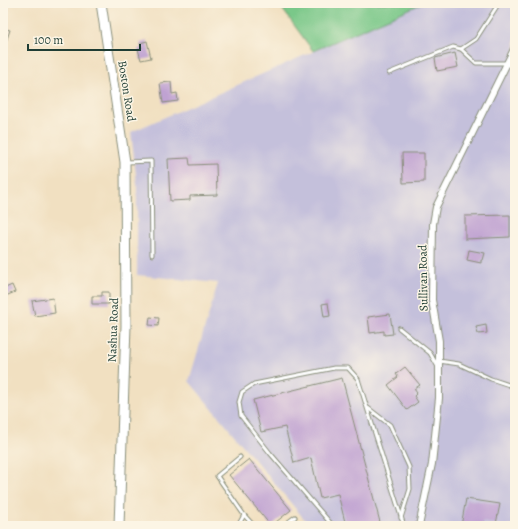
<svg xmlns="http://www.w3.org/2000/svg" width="518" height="529" viewBox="0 0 518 529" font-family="Alegreya,serif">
	<rect width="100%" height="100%" fill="#fcf5e5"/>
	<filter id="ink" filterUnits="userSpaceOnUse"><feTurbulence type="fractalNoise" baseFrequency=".025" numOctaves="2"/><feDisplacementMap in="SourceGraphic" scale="8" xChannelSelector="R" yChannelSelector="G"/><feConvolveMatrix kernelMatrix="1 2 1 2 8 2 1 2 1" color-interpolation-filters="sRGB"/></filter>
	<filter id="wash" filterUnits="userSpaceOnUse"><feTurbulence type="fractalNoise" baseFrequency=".012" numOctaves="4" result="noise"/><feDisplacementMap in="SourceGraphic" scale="16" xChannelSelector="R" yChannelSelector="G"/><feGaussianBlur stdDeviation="0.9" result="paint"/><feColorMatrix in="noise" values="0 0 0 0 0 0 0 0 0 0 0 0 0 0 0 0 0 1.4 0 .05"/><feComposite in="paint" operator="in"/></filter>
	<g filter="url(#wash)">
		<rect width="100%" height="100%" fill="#f1e0c1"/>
		<path fill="#c4c0db" d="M423 3H515V526H310L189 381 218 283 137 275V184L131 132Z"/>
		<path fill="#7ac889" stroke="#4c825e" d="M278 3H423L313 51Z"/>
		<g id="blocks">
			<g fill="#bfa2d2">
				<path d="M3 28 10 30 4 48H3Z"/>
				<path d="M147 41 151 58 141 60 138 49 142 48 140 43Z"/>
				<path d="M455 53 458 67 437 71 435 58Z"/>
				<path d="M171 82 172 94 177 93 178 101 163 103 160 83Z"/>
				<path d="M402 153H424V182L403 183Z"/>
				<path d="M189 158 190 165 216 164 217 195 190 196V200L170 201 168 159Z"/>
				<path d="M510 215V237L465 239V216Z"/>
				<path d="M469 250 485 253 483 260H481V263L467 260Z"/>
				<path d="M12 285 15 292 3 297V289Z"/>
				<path d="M102 292H109V304H92V296H102Z"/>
				<path d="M53 298 55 313 35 316 32 301Z"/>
				<path d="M328 303 330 316 324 317 322 304Z"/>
				<path d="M390 314 393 334 384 335V331L370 333 368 317Z"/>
				<path d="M150 317 159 318 158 326 149 325Z"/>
				<path d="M486 325 487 333 478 334 476 327Z"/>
				<path d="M405 367 420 385 414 389 417 393 414 396 418 402 407 410 388 385 398 377 396 374Z"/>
				<path d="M342 378 381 526H346L338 494 320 498 311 458 294 463 285 427 261 432 253 400Z"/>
				<path d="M249 459 291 510 271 526 229 475Z"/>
				<path d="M466 499 500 504 496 524 483 522 482 526H461Z"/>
			</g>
		</g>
	</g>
	<g filter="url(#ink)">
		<use href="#blocks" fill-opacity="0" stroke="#888e7a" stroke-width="1"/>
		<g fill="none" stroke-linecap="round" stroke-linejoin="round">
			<defs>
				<g id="service">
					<path d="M461 49 476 39 499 3"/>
					<path d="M389 73 453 47 461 49 476 63H507"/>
					<path d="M127 162 151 161 152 255"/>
					<path d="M399 328 430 353 438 367"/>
					<path d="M439 361 459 364 491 379 515 387"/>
					<path d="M368 408 390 425 409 467 410 489 401 518"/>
					<path d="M244 515 254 526"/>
					<path d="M238 526 244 515 217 476 240 457"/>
					<path d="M283 526 295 517"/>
					<path d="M333 526 270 453 241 416 239 402 242 392 254 384 334 368H348L358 379 404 526"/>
				</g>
				<path id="minor" d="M419 526 432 464 439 398V341L432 300 433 224 436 207 515 47"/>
				<path id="secondary" d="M101 3 125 162 126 326 119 526"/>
			</defs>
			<use href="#service" stroke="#888e7a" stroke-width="5"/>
			<use href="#minor" stroke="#888e7a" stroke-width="8"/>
			<use href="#secondary" stroke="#888e7a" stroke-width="11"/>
			<use href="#service" stroke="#fff" stroke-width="3"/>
			<use href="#minor" stroke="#fff" stroke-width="6"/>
			<use href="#secondary" stroke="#fff" stroke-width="9"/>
		</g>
	</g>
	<g text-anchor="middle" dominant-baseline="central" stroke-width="3" stroke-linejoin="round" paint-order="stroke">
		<g font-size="12" fill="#1f3d34" stroke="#fcf5e5">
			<text transform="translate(127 91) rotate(81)">Boston Road</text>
			<text transform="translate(423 278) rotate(-91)">Sullivan Road</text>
			<text transform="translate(113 330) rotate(-88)">Nashua Road</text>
		</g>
	</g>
	<rect width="518" height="529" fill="none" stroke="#fcf5e5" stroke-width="16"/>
	<path d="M28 44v6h112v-6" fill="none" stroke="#1f3d34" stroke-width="2"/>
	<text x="34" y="44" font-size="12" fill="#1f3d34" stroke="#fcf5e5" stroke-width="3" paint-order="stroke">100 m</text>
</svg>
